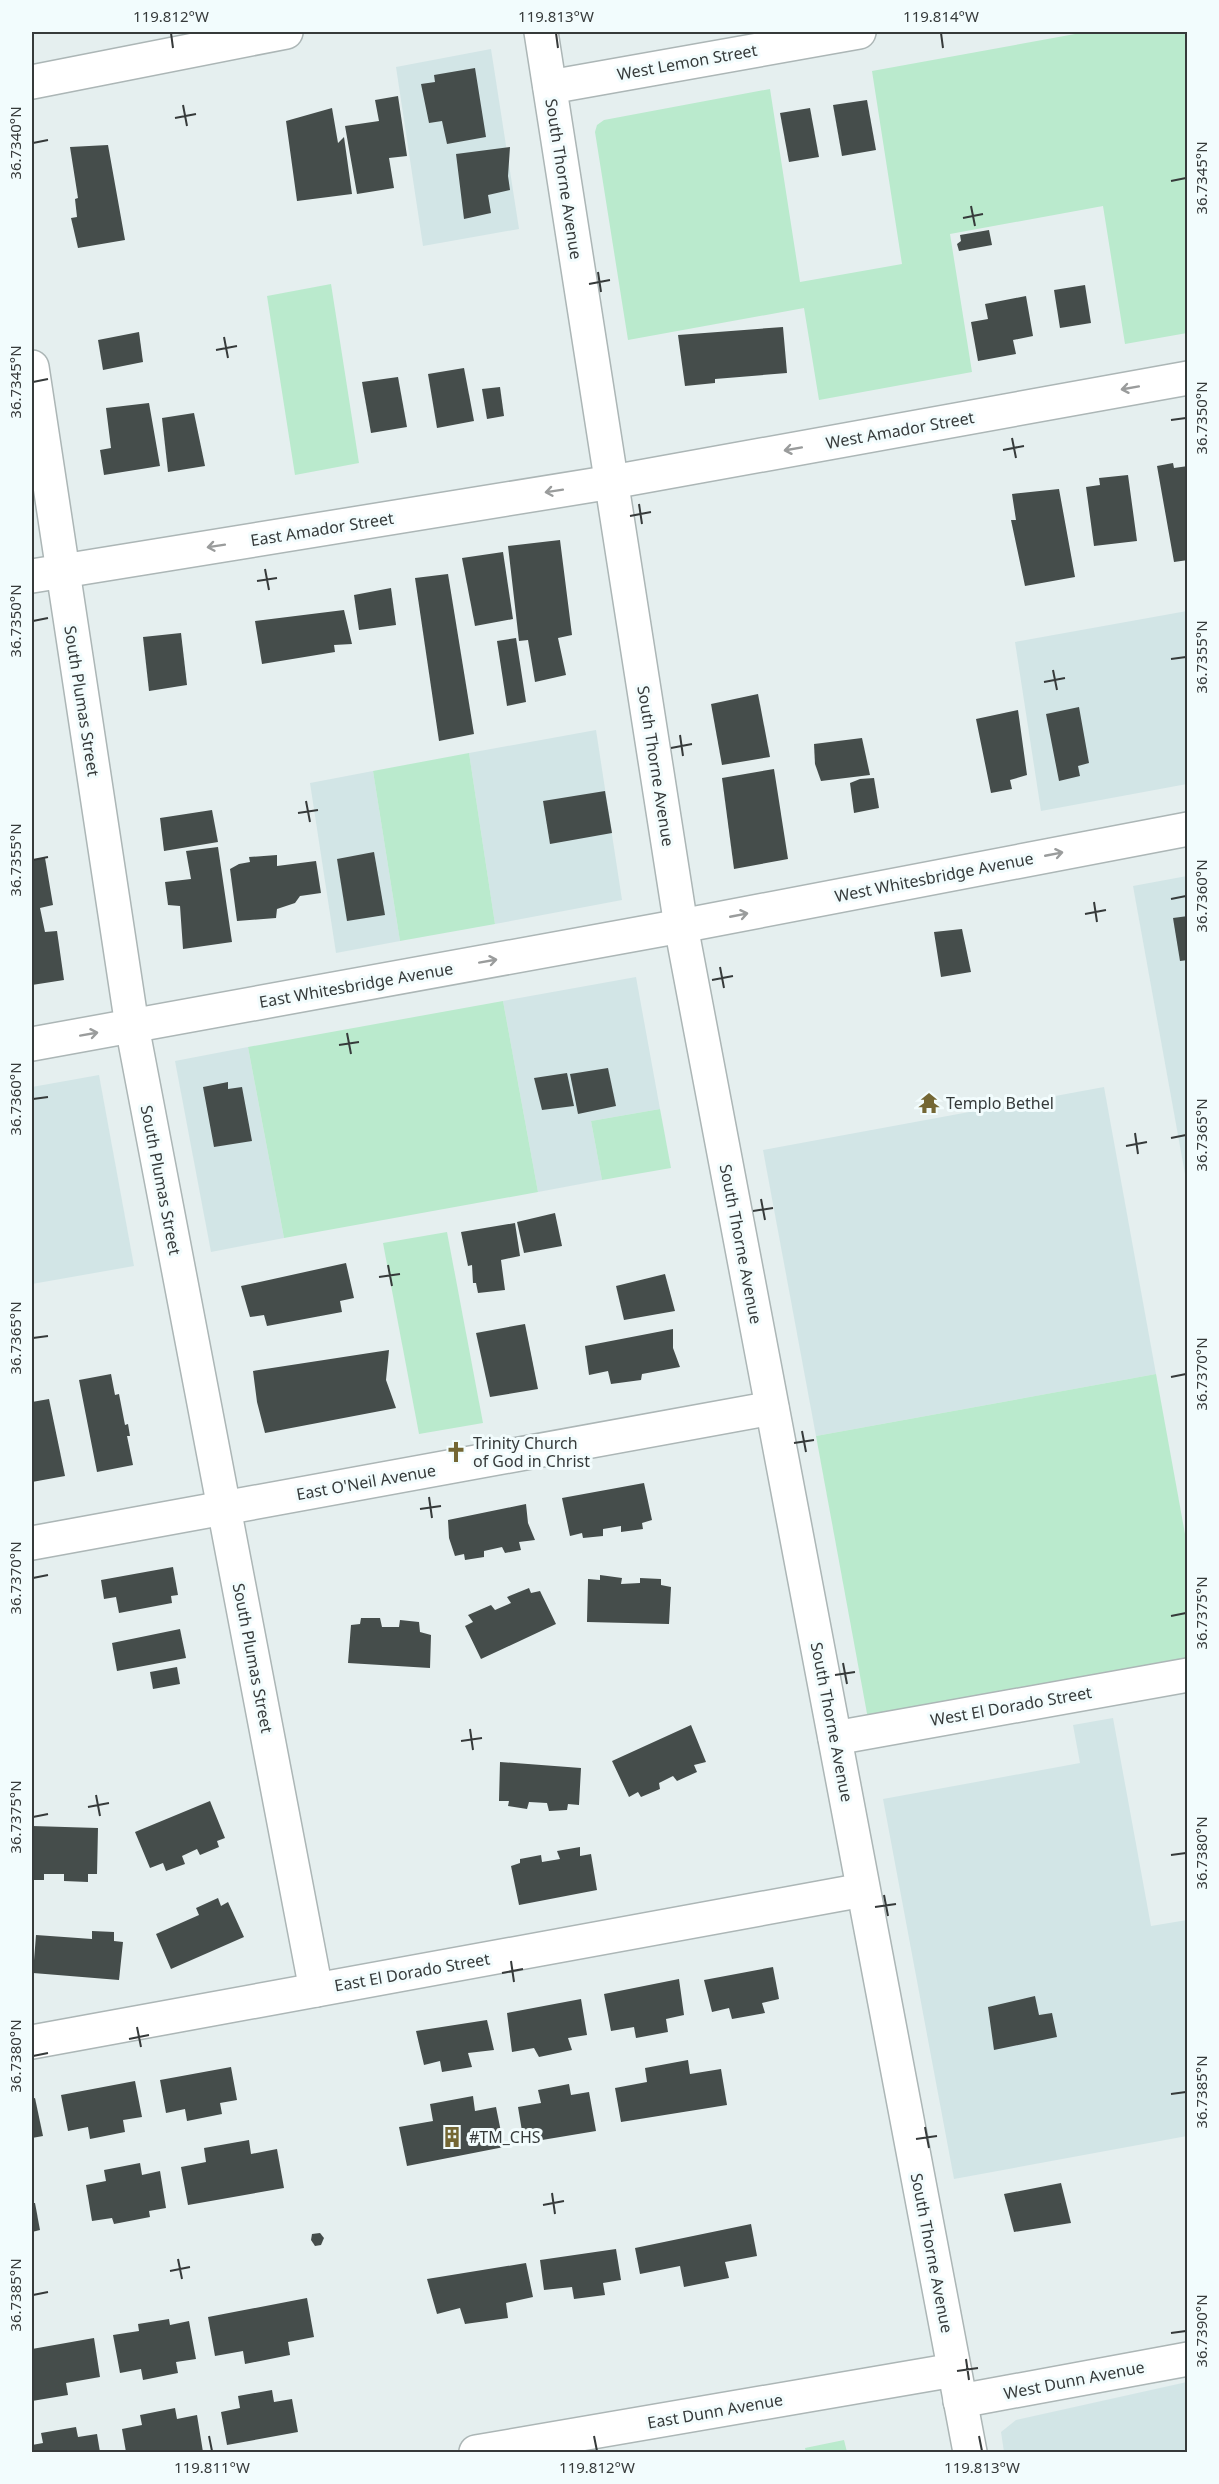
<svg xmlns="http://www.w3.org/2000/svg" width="1219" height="2484" viewBox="0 0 1219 2484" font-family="'Noto Sans',sans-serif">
	<rect width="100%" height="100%" fill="#e5efef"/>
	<g fill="#d2e5e6">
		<path d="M491 49 519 229 423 246 396 67Z"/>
		<path d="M1187 611V784L1041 811 1015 642Z"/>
		<path d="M596 730 622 900 495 924 469 753Z"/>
		<path d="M373 771 400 941 336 953 310 783Z"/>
		<path d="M1187 876V1185L1133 886Z"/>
		<path d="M636 977 660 1109 591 1121 602 1180 538 1192 503 1001Z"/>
		<path d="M248 1047 284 1238 211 1252 175 1061Z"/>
		<path d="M99 1075 134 1266 32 1284V1087Z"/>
		<path d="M1104 1087 1156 1374 816 1436 763 1150Z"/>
		<path d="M1113 1718 1151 1926 1187 1920V2136L954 2179 883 1799 1080 1763 1073 1725Z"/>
		<path d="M1187 2382V2452H1004L1001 2432 1016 2420Z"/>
	</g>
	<g fill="#baeacd">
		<path d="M1086 32H1187V333L1125 344 1103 206 950 234 972 372 819 400 804 308 628 340 595 132 597 125 604 120 770 89 800 282 902 264 872 71Z"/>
		<path d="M331 284 359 463 295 475 267 296Z"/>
		<path d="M469 753 495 924 400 941 373 771Z"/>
		<path d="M503 1001 538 1192 284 1238 248 1047Z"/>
		<path d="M660 1109 671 1168 602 1180 591 1121Z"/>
		<path d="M447 1232 483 1423 419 1434 383 1243Z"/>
		<path d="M1156 1374 1187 1545V1664L868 1719 816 1436Z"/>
		<path d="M844 2440 847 2452H806L805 2448Z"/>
	</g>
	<g fill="#454d4b">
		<path d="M475 68 486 137 447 144 442 121 429 123 421 84 435 82 434 75Z"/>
		<path d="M398 96 407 156 389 158 394 188 357 194 345 126 379 121 375 100Z"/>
		<path d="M867 100 876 150 842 156 833 105Z"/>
		<path d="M332 108 338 143 344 137 352 194 297 201 286 121Z"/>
		<path d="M810 108 819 157 789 162 780 113Z"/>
		<path d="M108 145 125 240 78 248 71 218 77 217 75 199 78 198 70 147Z"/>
		<path d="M510 147 508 176 510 190 488 195 491 213 464 219 456 154Z"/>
		<path d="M989 230 992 245 959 251 957 244 961 241 960 235Z"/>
		<path d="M1085 285 1091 323 1060 328 1054 290Z"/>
		<path d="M1026 296 1033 336 1013 340 1016 354 978 361 971 322 988 319 985 304Z"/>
		<path d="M783 327 787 373 715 379V383L685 386 678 335Z"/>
		<path d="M139 332 143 362 103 370 98 340Z"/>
		<path d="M464 368 474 421 437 428 428 374Z"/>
		<path d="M398 377 407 427 371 433 362 382Z"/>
		<path d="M500 387 504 416 487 419 482 389Z"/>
		<path d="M149 403 160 466 104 475 100 450 111 448 106 408Z"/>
		<path d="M194 413 205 466 168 472 162 418Z"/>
		<path d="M1173 463 1174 468 1188 466V560L1174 562 1157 466Z"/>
		<path d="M1128 475 1137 541 1094 546 1086 487 1100 485 1099 478Z"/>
		<path d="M1059 489 1075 577 1025 586 1011 520H1016L1012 494Z"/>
		<path d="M560 540 572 635 558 638 566 675 535 682 528 640 519 641 508 546Z"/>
		<path d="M503 552 513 619 475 626 462 558Z"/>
		<path d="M448 574 474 734 439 741 415 578Z"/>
		<path d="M391 588 396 625 359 630 354 595Z"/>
		<path d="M344 610 352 644 334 645 335 652 262 664 255 621Z"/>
		<path d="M181 633 187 685 149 691 143 637Z"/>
		<path d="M516 638 526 702 507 706 497 641Z"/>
		<path d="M758 694 770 757 722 765 711 704Z"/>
		<path d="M1079 707 1089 763 1078 766 1080 776 1059 781 1046 714Z"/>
		<path d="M1018 710 1027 775 1010 780 1012 789 991 793 976 719Z"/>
		<path d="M862 738 870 775 821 781 815 764 814 744Z"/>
		<path d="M774 769 788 859 734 869 722 778Z"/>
		<path d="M874 778 879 808 854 813 850 783 860 779Z"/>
		<path d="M605 791 612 833 550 844 543 801Z"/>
		<path d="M212 810 218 842 164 851 160 818Z"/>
		<path d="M218 847 232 942 183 949 180 906 168 905 165 882 191 879 186 851Z"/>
		<path d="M374 852 385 915 347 921 337 859Z"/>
		<path d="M277 855V866L316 861 321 893 300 896 295 903 277 909 276 918 237 921 230 869 239 864 250 862 249 857Z"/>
		<path d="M45 858 53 905 40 908 45 932 57 931 64 980 32 985V860Z"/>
		<path d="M1188 916V960L1180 961 1173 918Z"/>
		<path d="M962 929 971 972 941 977 934 932Z"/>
		<path d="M608 1068 616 1106 578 1114 570 1074Z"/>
		<path d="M567 1073 574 1106 542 1110 534 1078Z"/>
		<path d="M228 1082V1089L242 1087 252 1141 214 1147 203 1087Z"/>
		<path d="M555 1213 562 1246 524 1253 517 1222Z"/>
		<path d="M515 1223 520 1256 501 1260 505 1290 478 1293 476 1283H473L472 1265 468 1266 461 1232Z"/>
		<path d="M346 1263 354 1298 340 1301 342 1312 267 1326 264 1315 250 1317 241 1286Z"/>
		<path d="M665 1274 675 1311 624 1320 616 1286Z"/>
		<path d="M525 1324 538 1389 490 1397 476 1333Z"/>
		<path d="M673 1329V1348L680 1367 642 1374 641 1380 611 1384 608 1371 589 1375 585 1346Z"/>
		<path d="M389 1350 386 1380 396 1408 265 1433 257 1402 253 1371Z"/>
		<path d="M111 1374 115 1395 119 1394 125 1425 128 1424 130 1436H127L133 1465 97 1472 79 1380Z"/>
		<path d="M49 1399 65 1476 32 1482V1402Z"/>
		<path d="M644 1483 652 1520 642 1523 643 1529 621 1532V1526L603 1529V1536L583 1538 582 1533 570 1536 562 1498Z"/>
		<path d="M526 1504 528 1523 535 1540 519 1542 521 1550 505 1553 502 1547 484 1551V1557L465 1560 464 1554 455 1556 449 1538 448 1520Z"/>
		<path d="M173 1567 178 1595 171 1596 172 1603 119 1613 116 1597 104 1599 101 1580Z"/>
		<path d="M600 1575 622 1578 621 1584 640 1583V1578L661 1579V1585L671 1587 669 1624 587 1622 588 1579 600 1580Z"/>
		<path d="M529 1588 531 1593 540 1591 556 1624 481 1659 465 1626 473 1622 468 1615 491 1605 495 1610 511 1603 507 1597Z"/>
		<path d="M361 1618H380L382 1627H399L400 1620 419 1622 420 1632 431 1635 430 1668 348 1663 351 1625 360 1624Z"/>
		<path d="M180 1629 186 1658 117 1671 112 1643Z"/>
		<path d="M177 1667 180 1684 153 1689 150 1672Z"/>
		<path d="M691 1725 706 1762 694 1765 697 1772 677 1781 673 1776 659 1783 660 1789 641 1797 638 1792 629 1797 612 1761Z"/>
		<path d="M500 1762 581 1768 579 1805 568 1804 567 1810 549 1811 547 1803 529 1802 527 1809 508 1806 509 1801H499Z"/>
		<path d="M210 1801 225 1838 217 1841 219 1847 200 1855 197 1849 182 1856 185 1864 166 1871 163 1863 150 1868 135 1832Z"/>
		<path d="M32 1826 98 1828 97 1874H88V1882L64 1881V1874H44V1880H32Z"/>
		<path d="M580 1847V1856L591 1854 597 1890 519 1905 511 1866 520 1863V1859L541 1855 542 1862 560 1859 557 1851Z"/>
		<path d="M218 1898 221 1906 228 1902 244 1937 171 1969 156 1934 199 1915 196 1908Z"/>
		<path d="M92 1931 114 1932V1941L123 1942 119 1980 33 1973 36 1935 92 1939Z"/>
		<path d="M773 1967 779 1999 762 2003 765 2013 732 2019 729 2008 712 2012 704 1980Z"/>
		<path d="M679 1979 684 2015 666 2019 668 2032 636 2038 634 2027 611 2031 604 1994Z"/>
		<path d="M1035 1996 1039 2015 1052 2013 1057 2037 994 2050 988 2007Z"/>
		<path d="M581 1999 587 2035 568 2038 572 2050 539 2057 534 2048 512 2052 507 2013Z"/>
		<path d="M487 2020 494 2050 468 2053 472 2067 442 2072 440 2061 424 2065 416 2031Z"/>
		<path d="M688 2060 690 2074 721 2069 727 2105 621 2122 615 2088 647 2082 645 2068Z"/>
		<path d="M231 2067 237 2100 220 2103 222 2114 187 2121 185 2109 166 2113 160 2080Z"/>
		<path d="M135 2081 142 2117 123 2120 125 2132 90 2139 88 2127 68 2131 61 2095Z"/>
		<path d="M569 2084 571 2095 589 2092 596 2131 524 2143 518 2107 541 2103 538 2090Z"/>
		<path d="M473 2096 475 2111 496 2107 504 2147 407 2166 399 2127 433 2121 430 2104Z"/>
		<path d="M35 2098 43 2136 32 2138V2099Z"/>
		<path d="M249 2140 251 2154 277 2149 284 2188 188 2205 181 2167 206 2162 204 2148Z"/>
		<path d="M140 2163 142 2175 160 2171 166 2208 149 2211 150 2217 114 2224 112 2218 92 2221 86 2185 106 2181 104 2170Z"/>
		<path d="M1061 2183 1071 2223 1014 2232 1004 2194Z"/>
		<path d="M32 2203H35L40 2230 32 2232Z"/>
		<path d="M751 2224 757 2256 725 2262 729 2278 684 2287 680 2266 640 2274 635 2248Z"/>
		<path d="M320 2233 324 2238 321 2245 315 2246 311 2240 312 2234Z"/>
		<path d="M616 2249 621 2280 603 2283 605 2295 574 2299 572 2287 544 2290 540 2260Z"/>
		<path d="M526 2263 533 2297 506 2303 508 2318 465 2324 460 2308 437 2314 427 2279Z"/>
		<path d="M307 2298 314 2337 288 2342 290 2355 245 2364 243 2351 215 2356 208 2317Z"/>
		<path d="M169 2319 170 2325 189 2321 196 2359 176 2362 178 2373 143 2380 141 2369 120 2373 113 2335 139 2331 138 2324Z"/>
		<path d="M94 2338 100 2377 66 2383 68 2395 32 2401V2349Z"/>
		<path d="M272 2390 274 2402 292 2399 298 2432 227 2445 221 2412 240 2408 238 2396Z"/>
		<path d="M175 2408 177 2419 197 2415 203 2452H126L122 2429 142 2425 140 2415Z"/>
		<path d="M76 2427 78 2437 97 2434 100 2452H32V2445L43 2443 41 2433Z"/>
	</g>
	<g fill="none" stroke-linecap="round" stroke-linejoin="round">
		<defs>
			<g id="minor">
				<path d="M32 82 286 32"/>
				<path d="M550 87 859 32"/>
				<path d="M32 367 132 1026 316 1990"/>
				<path d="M681 926 970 2452"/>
				<path d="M32 1543 772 1408"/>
				<path d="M835 1738 1188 1675"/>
				<path d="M32 2042 863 1890"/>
				<path d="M960 2401 1188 2359"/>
				<path d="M476 2452 954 2370"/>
			</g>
			<g id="major">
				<path d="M541 32 681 926"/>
				<path d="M32 576 612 482 1188 378"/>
				<path d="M32 1044 681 926 1188 829"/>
			</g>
		</defs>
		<use href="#minor" stroke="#acb6b6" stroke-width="36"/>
		<use href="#major" stroke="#acb6b6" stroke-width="36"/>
		<use href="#minor" stroke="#fff" stroke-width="33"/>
		<use href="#major" stroke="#fff" stroke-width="33"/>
	</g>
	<defs><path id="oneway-shaft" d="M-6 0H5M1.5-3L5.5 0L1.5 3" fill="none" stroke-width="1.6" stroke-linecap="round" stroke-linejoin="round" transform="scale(1.5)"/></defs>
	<g stroke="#9a9c9c">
		<use href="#oneway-shaft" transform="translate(1130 388) rotate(170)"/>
		<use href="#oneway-shaft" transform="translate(793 449) rotate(170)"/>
		<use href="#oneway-shaft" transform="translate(554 491) rotate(171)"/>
		<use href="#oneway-shaft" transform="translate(216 546) rotate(171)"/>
		<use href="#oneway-shaft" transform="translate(1054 854) rotate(-11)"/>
		<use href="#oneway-shaft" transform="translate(739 915) rotate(-11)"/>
		<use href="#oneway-shaft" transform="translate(488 961) rotate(-10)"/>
		<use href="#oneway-shaft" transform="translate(89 1034) rotate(-10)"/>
	</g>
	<path fill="none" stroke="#363a3a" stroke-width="2" d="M171 33 173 48M556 33 558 48M941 33 943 48M183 105 187 126M175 118 196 114M33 143 48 140M1171 181 1186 178M971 206 975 226M963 218 983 214M598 272 601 292M589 284 610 280M224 337 228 358M216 350 237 346M33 382 48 379M1171 420 1186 418M1012 438 1016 458M1003 450 1024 446M639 504 642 524M630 516 651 512M265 569 269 590M257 581 277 578M33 621 48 618M1171 659 1186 657M1053 670 1057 690M1044 682 1065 678M680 735 683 756M671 748 692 744M306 801 310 822M298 813 318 810M33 860 48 857M1171 899 1186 896M1094 902 1097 922M1085 914 1106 910M720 967 724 988M712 980 733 976M347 1033 351 1054M339 1045 359 1042M33 1099 48 1097M1135 1133 1138 1154M1171 1138 1186 1135M1126 1146 1147 1142M761 1199 765 1220M753 1211 773 1208M388 1265 392 1286M379 1277 400 1274M33 1338 48 1336M1171 1377 1186 1374M802 1431 806 1452M794 1443 814 1440M429 1497 432 1518M420 1509 441 1506M33 1578 48 1575M1171 1616 1186 1613M843 1663 847 1684M835 1675 855 1672M470 1729 473 1750M461 1741 482 1738M96 1795 100 1816M88 1807 109 1803M33 1817 48 1814M1171 1855 1186 1853M884 1895 888 1916M875 1907 896 1904M511 1961 514 1982M502 1973 523 1969M137 2027 141 2047M129 2039 149 2035M33 2056 48 2053M1171 2094 1186 2092M925 2127 929 2148M916 2139 937 2136M552 2193 555 2214M543 2205 564 2201M178 2259 182 2279M170 2271 190 2267M33 2295 48 2292M1171 2333 1186 2331M966 2359 969 2380M957 2371 978 2368M209 2436 212 2451M594 2436 597 2451M979 2436 982 2451"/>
	<defs>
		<symbol id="temple-bare" viewBox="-9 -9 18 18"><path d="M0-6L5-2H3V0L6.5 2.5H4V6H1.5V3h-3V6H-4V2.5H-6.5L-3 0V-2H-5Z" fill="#746734" stroke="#f2fcfd" stroke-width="2.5" paint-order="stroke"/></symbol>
		<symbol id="church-bare" viewBox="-9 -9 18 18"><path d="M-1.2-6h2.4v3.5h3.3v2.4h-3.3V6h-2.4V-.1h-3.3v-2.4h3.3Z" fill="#746734" stroke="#f2fcfd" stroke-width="2.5" paint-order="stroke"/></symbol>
		<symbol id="building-bare" viewBox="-9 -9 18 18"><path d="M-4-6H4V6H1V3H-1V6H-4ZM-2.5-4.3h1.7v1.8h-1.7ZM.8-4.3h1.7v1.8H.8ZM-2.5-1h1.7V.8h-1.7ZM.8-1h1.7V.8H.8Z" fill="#746734" stroke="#f2fcfd" stroke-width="2.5" paint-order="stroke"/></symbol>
	</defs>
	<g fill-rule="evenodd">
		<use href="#temple-bare" x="914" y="1088" width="30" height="30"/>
		<use href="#church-bare" x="441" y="1437" width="30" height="30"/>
		<use href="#building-bare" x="437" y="2122" width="30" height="30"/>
	</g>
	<g text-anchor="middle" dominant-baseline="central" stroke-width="6" stroke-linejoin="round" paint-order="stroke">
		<g font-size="16" fill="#363a3a" stroke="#f2fcfd">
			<text transform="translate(687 62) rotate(-10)">West Lemon Street</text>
			<text transform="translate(564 179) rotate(81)">South Thorne Avenue</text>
			<text transform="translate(900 430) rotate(-10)">West Amador Street</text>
			<text transform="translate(322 529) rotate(-9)">East Amador Street</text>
			<text transform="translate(82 701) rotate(81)">South Plumas Street</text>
			<text transform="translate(656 766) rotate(81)">South Thorne Avenue</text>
			<text transform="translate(934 877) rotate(-11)">West Whitesbridge Avenue</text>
			<text transform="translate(356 985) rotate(-10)">East Whitesbridge Avenue</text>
			<text transform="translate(161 1180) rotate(79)">South Plumas Street</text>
			<text transform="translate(741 1244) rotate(79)">South Thorne Avenue</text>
			<text transform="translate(366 1482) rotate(-10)">East O'Neil Avenue</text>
			<text transform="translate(253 1658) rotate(79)">South Plumas Street</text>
			<text transform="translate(1011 1706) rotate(-10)">West El Dorado Street</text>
			<text transform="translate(832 1722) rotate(79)">South Thorne Avenue</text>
			<text transform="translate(412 1972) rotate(-10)">East El Dorado Street</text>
			<text transform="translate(932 2253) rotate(79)">South Thorne Avenue</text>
			<text transform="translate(1074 2380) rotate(-11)">West Dunn Avenue</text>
			<text transform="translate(715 2411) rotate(-10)">East Dunn Avenue</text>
		</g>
		<g font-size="16" fill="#363a3a" stroke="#f2fcfd" text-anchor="start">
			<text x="946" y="1103">Templo Bethel</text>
			<text x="473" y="1443">Trinity Church<tspan x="473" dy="18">of God in Christ</tspan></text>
			<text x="469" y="2137">#TM_CHS</text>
		</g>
	</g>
	<rect width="1219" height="2484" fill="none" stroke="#f2fcfd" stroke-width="66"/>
	<rect x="33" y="33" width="1153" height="2418" fill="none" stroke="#363a3a" stroke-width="2"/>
	<g font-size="15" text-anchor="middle" fill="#363a3a">
		<text x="171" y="22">119.812°W</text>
		<text x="556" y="22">119.813°W</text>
		<text x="941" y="22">119.814°W</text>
		<text transform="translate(16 143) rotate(-90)" y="5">36.7340°N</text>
		<text transform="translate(1202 178) rotate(-90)" y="5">36.7345°N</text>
		<text transform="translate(16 382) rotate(-90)" y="5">36.7345°N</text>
		<text transform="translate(1202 418) rotate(-90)" y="5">36.7350°N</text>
		<text transform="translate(16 621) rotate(-90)" y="5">36.7350°N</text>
		<text transform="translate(1202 657) rotate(-90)" y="5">36.7355°N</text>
		<text transform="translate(16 860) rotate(-90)" y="5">36.7355°N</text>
		<text transform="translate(1202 896) rotate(-90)" y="5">36.7360°N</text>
		<text transform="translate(16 1099) rotate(-90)" y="5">36.7360°N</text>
		<text transform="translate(1202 1135) rotate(-90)" y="5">36.7365°N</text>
		<text transform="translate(16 1338) rotate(-90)" y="5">36.7365°N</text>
		<text transform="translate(1202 1374) rotate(-90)" y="5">36.7370°N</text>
		<text transform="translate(16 1578) rotate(-90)" y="5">36.7370°N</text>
		<text transform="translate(1202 1613) rotate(-90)" y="5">36.7375°N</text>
		<text transform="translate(16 1817) rotate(-90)" y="5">36.7375°N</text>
		<text transform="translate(1202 1853) rotate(-90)" y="5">36.7380°N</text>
		<text transform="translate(16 2056) rotate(-90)" y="5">36.7380°N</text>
		<text transform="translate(1202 2092) rotate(-90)" y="5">36.7385°N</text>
		<text transform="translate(16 2295) rotate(-90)" y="5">36.7385°N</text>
		<text transform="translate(1202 2331) rotate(-90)" y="5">36.7390°N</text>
		<text x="212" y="2473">119.811°W</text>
		<text x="597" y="2473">119.812°W</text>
		<text x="982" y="2473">119.813°W</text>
	</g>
</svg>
